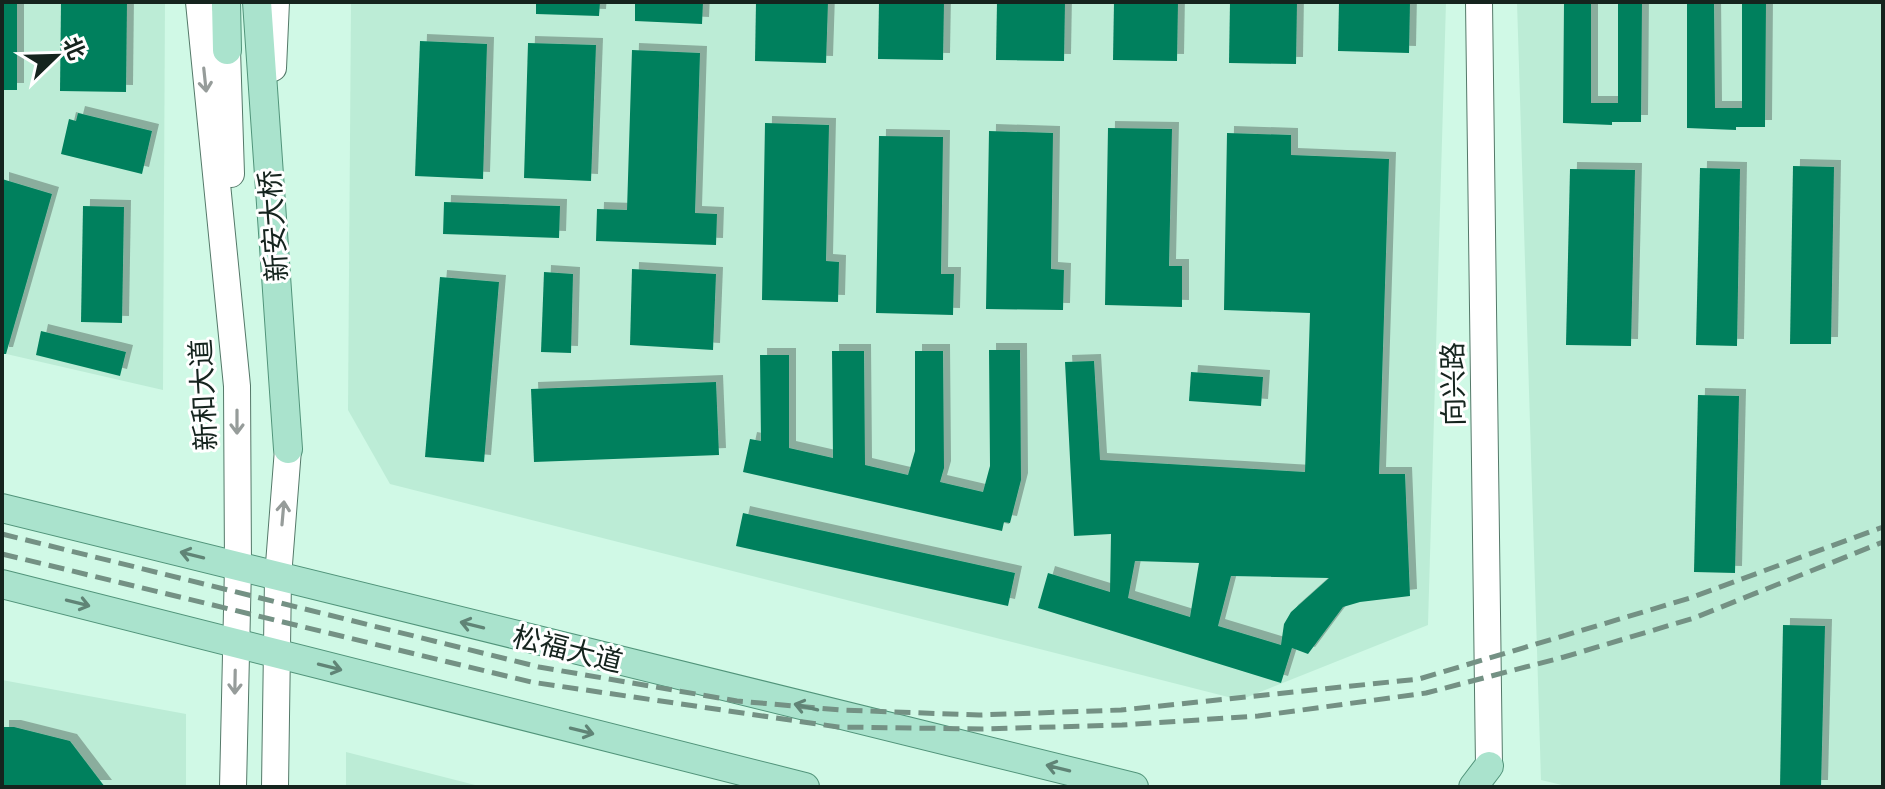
<svg xmlns="http://www.w3.org/2000/svg" width="1885" height="789" viewBox="0 0 1885 789" font-family="Barlow,'Noto Sans SC',sans-serif">
	<defs>
		<filter id="shadow"><feDropShadow dx="7" dy="-7" stdDeviation="0" flood-color="#0004"/></filter>
	</defs>
	<rect width="100%" height="100%" fill="#d0f9e6"/>
	<g fill="#bcecd6">
		<path d="M2 2H165L163 390 2 353Z"/>
		<path d="M351 2H1446L1428 625 1240 700 390 484 348 410Z"/>
		<path d="M1517 2H1883V787H1570L1541 780Z"/>
		<path d="M2 680 186 714V787H2Z"/>
		<path d="M346 752 483 787H346Z"/>
	</g>
	<g fill="#00805d" fill-rule="evenodd" filter="url(#shadow)">
		<rect x="2" y="2" width="15" height="88"/>
		<path d="M61 2H127L126 92 60 91Z"/>
		<path d="M536 2H600L599 16 536 14Z"/>
		<path d="M635 2H703L702 24 635 21Z"/>
		<path d="M756 2H828L826 63 755 61Z"/>
		<path d="M879 2H944L943 60 878 59Z"/>
		<path d="M997 2H1065L1064 61 996 60Z"/>
		<path d="M1114 2H1178L1177 61 1113 60Z"/>
		<path d="M1230 2H1297L1296 64 1229 63Z"/>
		<path d="M1339 2H1410L1409 53 1338 51Z"/>
		<path d="M1564 2H1591V103H1618V2H1642L1641 122H1612V125L1563 123Z"/>
		<path d="M1687 2H1714L1715 108H1742V2H1766L1765 127H1736V130L1687 128Z"/>
		<path d="M420 41 487 44 483 179 415 176Z"/>
		<path d="M528 43 596 45 591 181 524 178Z"/>
		<path d="M632 50 700 53 695 213 717 214 716 245 596 241 597 209 627 210Z"/>
		<path d="M78 113 152 131 142 174 61 154 69 119 76 121Z"/>
		<path d="M765 123 829 125 826 261 839 262 838 302 762 300Z"/>
		<path d="M1108 128 1172 129 1169 266H1182V307L1105 305Z"/>
		<path d="M989 131 1053 133 1051 269 1064 270 1063 310 986 309Z"/>
		<path d="M1227 133 1291 135V155L1389 159 1379 474H1405L1410 596 1360 602 1343 607 1308 654 1292 648 1281 683 1038 608 1048 573 1110 592 1111 534 1074 536 1065 362 1094 361 1100 460 1305 472 1310 313 1224 310ZM1135 561 1199 563 1190 617 1128 598ZM1231 576 1329 578 1291 612 1284 624 1281 645 1218 626Z"/>
		<path d="M879 136 943 137 941 274H954L953 315 876 313Z"/>
		<path d="M1793 166 1834 167 1831 344H1790Z"/>
		<path d="M1700 168 1740 169 1737 346 1696 345Z"/>
		<path d="M1570 169 1635 170 1631 346 1566 345Z"/>
		<path d="M2 179 52 194 6 354H2Z"/>
		<path d="M444 202 560 206 559 238 443 234Z"/>
		<path d="M83 206 124 207 122 323 81 322Z"/>
		<path d="M632 269 716 274 713 350 630 345Z"/>
		<path d="M544 272 573 274 571 353 541 352Z"/>
		<path d="M440 277 499 282 484 462 425 457Z"/>
		<path d="M41 331 126 352 120 376 36 355Z"/>
		<path d="M989 350H1020L1021 480 1010 523 1004 522 1002 531 743 472 750 439 761 441 760 355H789V448L833 458 832 351H864L865 465 908 475 915 451V351H943L944 468 940 482 983 492 990 466Z"/>
		<path d="M1191 372 1263 377 1261 406 1189 401Z"/>
		<path d="M716 382 719 455 534 462 531 389Z"/>
		<path d="M1698 395 1739 396 1735 573 1694 572Z"/>
		<path d="M743 513 1015 573 1008 606 736 546Z"/>
		<path d="M1783 625 1825 626 1821 787H1780Z"/>
		<path d="M2 727H14L70 741 105 787H2Z"/>
	</g>
	<g fill="none" stroke-linecap="round" stroke-linejoin="round">
		<defs>
			<g id="secondary">
				<path d="M199 2 237 386 238 566 233 787"/>
				<path d="M1479 2 1489 766"/>
				<path d="M227 50 231 174"/>
				<path d="M273 68 276 2"/>
				<path d="M275 787 278 577 288 449 287 427"/>
			</g>
			<g id="primary">
				<path d="M226 2 227 50"/>
				<path d="M257 2 288 449"/>
				<path d="M2 508 1134 787"/>
				<path d="M2 584 805 787"/>
				<path d="M1473 787 1489 766"/>
			</g>
		</defs>
		<use href="#secondary" stroke="#547969" stroke-width="28"/>
		<use href="#primary" stroke="#51947a" stroke-width="30"/>
		<use href="#secondary" stroke="#fff" stroke-width="26"/>
		<use href="#primary" stroke="#aae3cd" stroke-width="28"/>
		<g stroke="#749184" stroke-width="5" stroke-dasharray="16 8" stroke-linecap="butt">
			<path d="M2 534 539 667 737 701 841 710 979 715 1121 710 1419 679 1690 598 1883 527"/>
			<path d="M2 554 531 682 838 727 982 729 1122 725 1258 716 1426 693 1564 657 1694 618 1883 542"/>
		</g>
	</g>
	<defs><path id="oneway-shaft" d="M-6 0H5M1.5-3L5.5 0L1.5 3" fill="none" stroke-width="1.6" stroke-linecap="round" stroke-linejoin="round" transform="scale(2)"/></defs>
	<g stroke="#969c9a">
		<use href="#oneway-shaft" transform="translate(205 80) rotate(84)"/>
		<use href="#oneway-shaft" transform="translate(237 422) rotate(90)"/>
		<use href="#oneway-shaft" transform="translate(283 513) rotate(-85)"/>
		<use href="#oneway-shaft" transform="translate(235 682) rotate(91)"/>
	</g>
	<g stroke="#608476">
		<use href="#oneway-shaft" transform="translate(192 555) rotate(-166)"/>
		<use href="#oneway-shaft" transform="translate(78 603) rotate(14)"/>
		<use href="#oneway-shaft" transform="translate(472 625) rotate(-166)"/>
		<use href="#oneway-shaft" transform="translate(330 667) rotate(14)"/>
		<use href="#oneway-shaft" transform="translate(806 707) rotate(-166)"/>
		<use href="#oneway-shaft" transform="translate(582 731) rotate(14)"/>
		<use href="#oneway-shaft" transform="translate(1058 768) rotate(-166)"/>
	</g>
	<g text-anchor="middle" dominant-baseline="central" stroke-width="6" stroke-linejoin="round" paint-order="stroke">
		<g font-size="28" fill="#15241e" stroke="#fff">
			<text transform="translate(272 226) rotate(-94)">新安大桥</text>
			<text transform="translate(1452 384) rotate(-91)">向兴路</text>
			<text transform="translate(202 395) rotate(-93)">新和大道</text>
			<text transform="translate(568 648) rotate(14)">松福大道</text>
		</g>
	</g>
	<rect width="1885" height="789" fill="none" stroke="#15241e" stroke-width="8"/>
	<g transform="translate(56 56) rotate(67)" stroke="#ffffff" stroke-width="6" paint-order="stroke">
	<path d="M0-6L14 30L0 20L-14 30Z" fill="#15241e"/>
	<text y="-12" font-size="22" font-weight="bold" text-anchor="middle" fill="#15241e">北</text>
	</g>
</svg>
